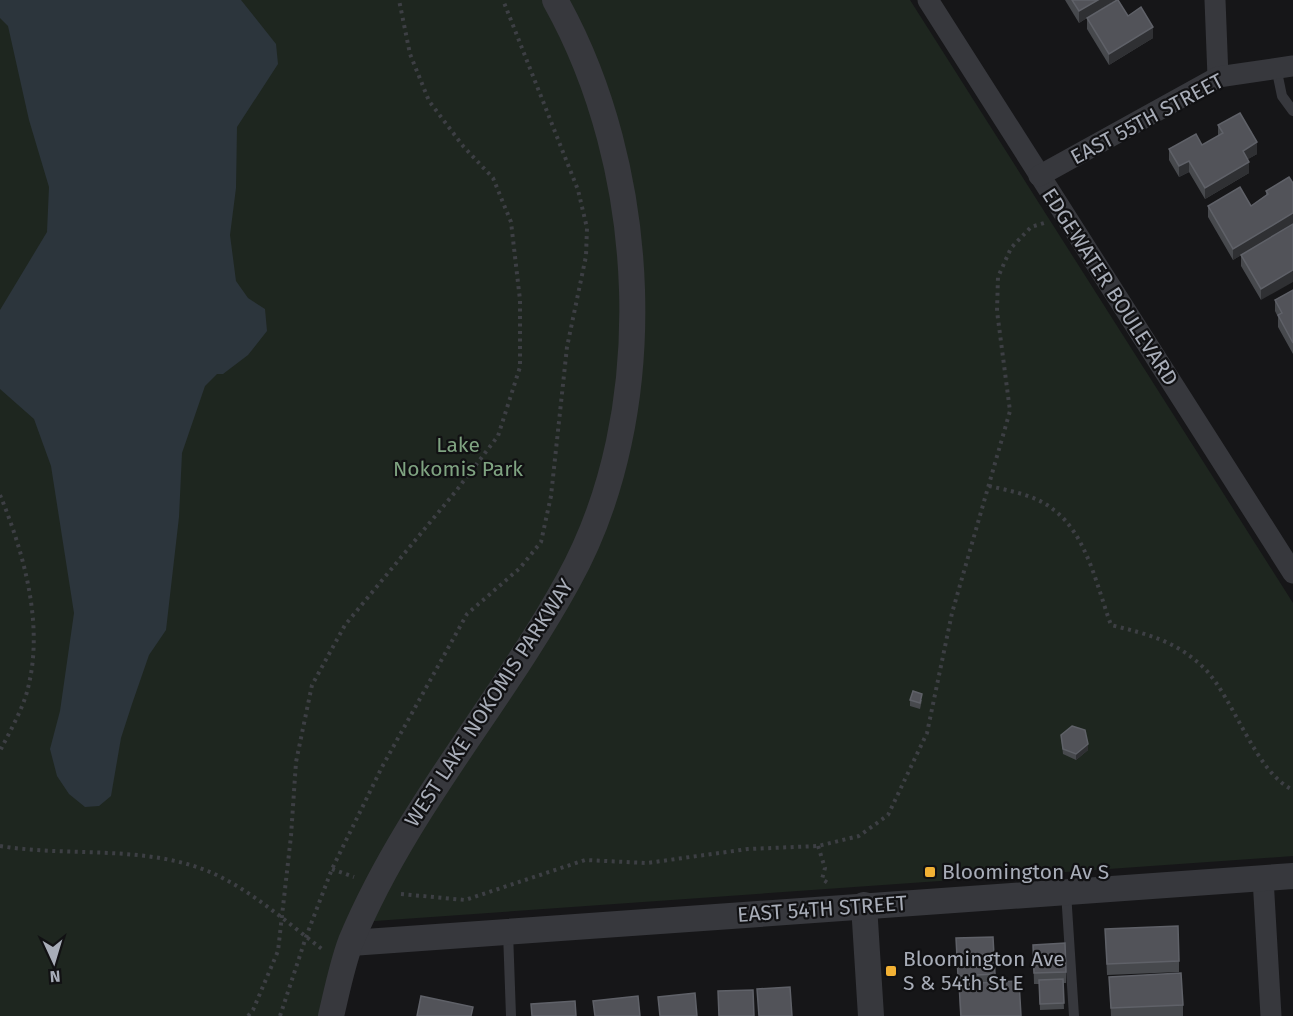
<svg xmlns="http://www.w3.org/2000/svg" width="1293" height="1016" viewBox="0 0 1293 1016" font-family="'Fira Sans',sans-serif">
	<rect width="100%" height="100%" fill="#161618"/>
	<path fill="#1e261f" d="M0 0H910L1293 603V856L346 923 319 1016H0Z"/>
	<path fill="#2c353c" d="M0 0H241L276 44 278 64 237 127 236 188 230 235 236 281 248 298 265 309 267 331 248 355 223 374H217L205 386 182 453 179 517 166 630 149 655 132 704 121 738 111 796 99 806 85 807 69 794 57 776 50 749 60 711 74 613 51 466 34 419 0 389V310L47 232 49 187 29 120 8 26 0 18Z"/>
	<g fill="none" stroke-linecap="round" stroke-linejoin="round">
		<g stroke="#3d3f44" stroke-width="4" stroke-dasharray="3 4.5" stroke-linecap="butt">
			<path d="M989 486C1010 491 1036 495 1054 510 1087 535 1097 587 1111 625 1147 634 1177 641 1205 669 1234 699 1256 773 1293 790"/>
			<path d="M0 495C24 553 44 625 28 688 23 709 10 731 0 751"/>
			<path d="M0 846C62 856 126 847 187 864 237 877 281 918 322 949"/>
			<path d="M818 846 825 868 822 879 828 883"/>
			<path d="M332 869 354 877"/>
			<path d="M401 894 465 900 585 860 647 863 748 849 818 846 859 836 888 815 927 733 952 613 1010 411 997 311 998 277 1011 248 1031 227 1044 223"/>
			<path d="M248 1016 253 1010 278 951 291 836 296 762 312 685 345 625 456 491 498 436 520 367V300L511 222 493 178 463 146 429 101 410 54 399 0"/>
			<path d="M280 1016 306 937 332 869 382 767 467 614 520 568 541 542 551 496 567 347 586 256 587 228 578 190 503 0"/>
		</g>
		<g stroke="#37383d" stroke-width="10">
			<path d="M1276 67 1282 96 1293 111"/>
			<path d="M1066 892 1074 1016"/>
			<path d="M508 932 511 1016"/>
		</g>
		<g stroke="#37383d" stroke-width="21">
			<path d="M928 0 1293 573"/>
			<path d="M1215 0 1218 77"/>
			<path d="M1039 176 1218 77 1293 66"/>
			<path d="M1263 878 1271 1016"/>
		</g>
		<g stroke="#37383d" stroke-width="26">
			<path d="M864 905 871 1016"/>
			<path d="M351 943 1293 876"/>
			<path d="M331 1016C337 991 342 965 351 941 406 809 500 705 568 581 662 412 649 167 555 0"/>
		</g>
	</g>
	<g fill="#47494d">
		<path d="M1065 0H1115L1079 23Z"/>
		<path d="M1128 16 1153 38 1109 65 1087 29V18Z"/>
		<path d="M1218 125 1257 154 1248 159 1249 173 1205 199 1189 172 1179 177 1169 160V149L1202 145 1218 136Z"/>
		<path d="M1289 177 1261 300 1241 266V255L1233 260 1208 217V206H1251L1266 195V191Z"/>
		<path d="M1293 290V354L1278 327V317L1275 311V300Z"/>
		<path d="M910 700H922L920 709 910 706Z"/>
		<path d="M1061 735 1088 750 1076 760 1063 754Z"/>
		<path d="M1105 929 1179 961V972L1107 975Z"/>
		<path d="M956 938 995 974V982L1021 1016H960L959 987H958Z"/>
		<path d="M1033 945 1066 972V983H1063L1064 1009 1040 1010 1039 984H1034Z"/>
		<path d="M1109 977 1183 1005V1016H1111Z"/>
	</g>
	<g fill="#2f3033">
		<path d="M1098 0H1115L1079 23V11Z"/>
		<path d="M1153 27V38L1109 65V54Z"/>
		<path d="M1257 142V154L1243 162V151Z"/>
		<path d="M1189 161V172L1179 177V166Z"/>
		<path d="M1249 162V173L1205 199V188Z"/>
		<path d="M1293 213V225L1233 260V249Z"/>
		<path d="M1293 270V282L1261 300V289Z"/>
		<path d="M1088 744V750L1076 760V754Z"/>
	</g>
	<g fill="#525359" stroke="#5f6168" stroke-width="1.5">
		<path d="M1072 0H1098L1079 11Z"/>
		<path d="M1117 0H1118L1128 16 1141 7 1153 27 1109 54 1087 18Z"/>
		<path d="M1240 113 1257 142 1243 151 1249 162 1205 188 1189 161 1179 166 1169 149 1196 134 1202 145 1223 133 1218 125Z"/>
		<path d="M1289 177 1293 183V213L1233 249 1208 206 1240 187 1251 206 1268 194 1266 191Z"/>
		<path d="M1293 224V270L1261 289 1241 255Z"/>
		<path d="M1293 290V343L1278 315 1282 313 1275 300Z"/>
		<path d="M913 691 922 694 920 703 910 700Z"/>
		<path d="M1072 726 1085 730 1088 744 1076 754 1063 749 1061 735Z"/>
		<path d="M1178 926 1179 961 1107 964 1105 929Z"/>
		<path d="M993 937 995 974 958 976 956 938Z"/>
		<path d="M1065 943 1066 972 1034 973 1033 945Z"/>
		<path d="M1181 973 1183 1005 1111 1008 1109 977Z"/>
		<path d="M1063 979 1064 1003 1040 1004 1039 980Z"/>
		<path d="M1019 981 1021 1016H961L959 984Z"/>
		<path d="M790 987 792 1016H759L757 989Z"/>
		<path d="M753 990 754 1016H719L718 991Z"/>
		<path d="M695 993 697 1016H660L658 997Z"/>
		<path d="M421 996 473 1007 471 1016H417Z"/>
		<path d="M638 996 640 1016H595L593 1001Z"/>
		<path d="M575 1001 576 1016H532L531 1004Z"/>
	</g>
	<g fill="#f2b134" stroke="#111113" stroke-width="2">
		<rect x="924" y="866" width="12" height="12" rx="3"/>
		<rect x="885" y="965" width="12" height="12" rx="3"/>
	</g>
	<g text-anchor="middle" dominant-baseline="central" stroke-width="4.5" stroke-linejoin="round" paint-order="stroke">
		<g font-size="21" fill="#a8adb8" stroke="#111113">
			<text transform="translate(1147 119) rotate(-28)">EAST 55TH STREET</text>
			<text transform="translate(1110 287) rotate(57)">EDGEWATER BOULEVARD</text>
			<text transform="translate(489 703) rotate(-57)">WEST LAKE NOKOMIS PARKWAY</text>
			<text transform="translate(822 909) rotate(-4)">EAST 54TH STREET</text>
		</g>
		<g font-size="21" fill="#7fa381" stroke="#111113">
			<text x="458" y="445">Lake<tspan x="458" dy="24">Nokomis Park</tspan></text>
		</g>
		<g font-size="21" fill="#a8adb8" stroke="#111113" text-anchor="start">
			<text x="942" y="872">Bloomington Av S</text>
			<text x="903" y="959">Bloomington Ave<tspan x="903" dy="24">S &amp; 54th St E</tspan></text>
		</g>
	</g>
	<g transform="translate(54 962) rotate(176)" stroke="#111113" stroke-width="4.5" paint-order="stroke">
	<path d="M0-4.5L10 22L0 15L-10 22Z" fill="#a8adb8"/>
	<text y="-9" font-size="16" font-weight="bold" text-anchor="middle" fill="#a8adb8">N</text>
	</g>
</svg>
